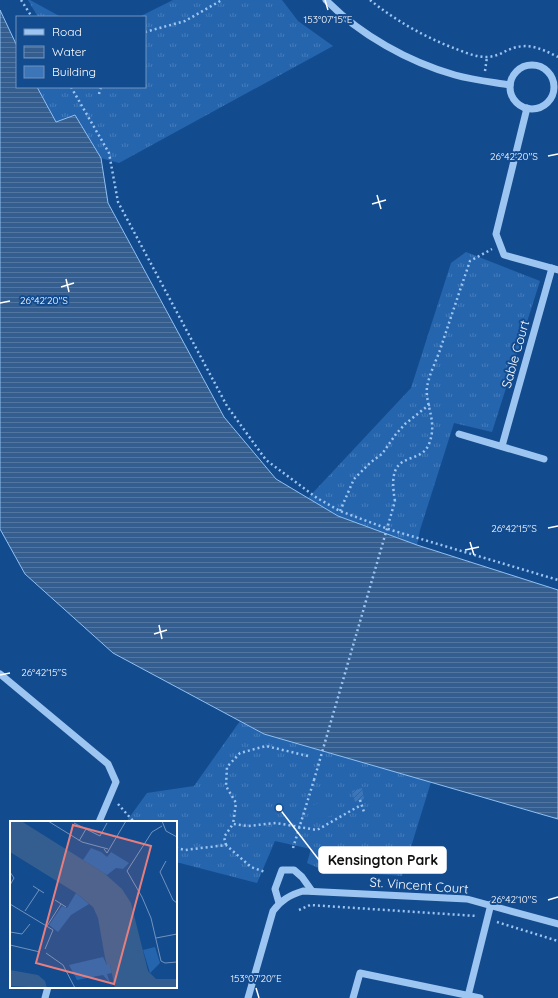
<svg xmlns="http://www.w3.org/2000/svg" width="558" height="998" viewBox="0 0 558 998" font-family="Quicksand,sans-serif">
	<defs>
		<pattern id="grass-tufts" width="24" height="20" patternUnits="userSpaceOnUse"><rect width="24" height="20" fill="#2565ae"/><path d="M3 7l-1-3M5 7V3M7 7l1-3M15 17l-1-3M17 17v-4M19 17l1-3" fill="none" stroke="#467cba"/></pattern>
		<pattern id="water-rules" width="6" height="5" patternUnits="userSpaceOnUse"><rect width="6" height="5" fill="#355e90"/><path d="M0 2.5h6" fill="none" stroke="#5376a1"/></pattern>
		<pattern id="building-hatch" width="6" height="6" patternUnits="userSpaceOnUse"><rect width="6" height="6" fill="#3c75b8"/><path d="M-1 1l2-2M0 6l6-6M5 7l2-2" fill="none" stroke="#446082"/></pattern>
	</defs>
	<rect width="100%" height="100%" fill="#134b8f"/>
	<g fill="url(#grass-tufts)">
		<path d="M28 0H30L61 17H38Z"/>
		<path d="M173 0H282L298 21 333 46 119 163 101 158 75 115 56 122 37 87H145V17H139Z"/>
		<path d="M466 252 540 281 492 432 454 423 420 530 417 545 338 516 308 498 411 388 451 263Z"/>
		<path d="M240 721 264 734 431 782 402 876 323 870 307 863 311 849 275 841 257 883 176 862V822H126L147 793 194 786Z"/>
	</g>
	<path fill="#2565ae" d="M328 800 333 815 318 820 313 805Z"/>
	<path fill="url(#water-rules)" stroke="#8fc0f4" d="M0 10 17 46V87H37L56 122 75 115 101 158 108 203 224 417 276 479 338 516 417 545 558 590V819L264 734 113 653 25 574 0 529Z"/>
	<path fill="url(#building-hatch)" d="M362 788 364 799 355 802 352 791Z"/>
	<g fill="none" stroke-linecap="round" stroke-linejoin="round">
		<g stroke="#9dc5f1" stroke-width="2.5" stroke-dasharray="2 3" stroke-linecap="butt">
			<path d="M21 0 32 17"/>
			<path d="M370 0C395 20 421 35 451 47 462 51 474 57 486 57 494 57 500 54 506 51 526 41 540 48 558 57"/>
			<path d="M145 32 185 21 222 0"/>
			<path d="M485 71 487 57"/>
			<path d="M71 87 109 153 118 202 227 406 266 460 317 498 340 511 391 530 558 580"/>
			<path d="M99 94 101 87"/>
			<path d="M395 501C385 446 419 468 429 444 438 421 425 406 427 387 429 375 436 361 440 350 450 320 460 290 470 261L492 249"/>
			<path d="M340 511 354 479 371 462 382 454 396 434 405 424 430 404"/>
			<path d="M308 756 266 746 240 753 227 767 226 786 236 803 233 824 248 826 276 823 317 830 361 805"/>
			<path d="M360 800 364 812"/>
			<path d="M118 804 134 822"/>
			<path d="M226 845 224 837 233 824"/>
			<path d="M176 848 185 850 226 845 251 867 265 872"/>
			<path d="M293 848 314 780"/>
			<path d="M299 910 310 905 477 916"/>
			<path d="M497 922 558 941"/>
		</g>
		<g stroke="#9dc5f1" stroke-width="7">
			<path d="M326 0C360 35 409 62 455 75 473 80 492 82 510 85"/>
			<circle cx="532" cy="87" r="22"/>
			<path d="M527 108 496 234 504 255 558 270"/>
			<path d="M459 434 544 459"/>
			<path d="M502 446 552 268"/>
			<path d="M0 674 108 764 116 782 99 822"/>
			<path d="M279 903 275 889 282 870H294L302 877 312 891"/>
			<path d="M468 996 491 904"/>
			<path d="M45 998 48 987"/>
			<path d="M248 998 273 911C281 900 290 895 303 891L467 899 558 924"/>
			<path d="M353 998 360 973 480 998"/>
		</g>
		<path stroke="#9dc5f1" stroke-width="2.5" stroke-dasharray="2 3" stroke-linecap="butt" d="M314 780 395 501"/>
	</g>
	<path fill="none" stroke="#fff" stroke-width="1.5" d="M325 0 328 10M548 156 558 154M377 195 381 209M372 204 386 200M66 279 69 292M61 287 74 283M0 303 10 301M548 528 558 526M470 542 474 555M465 550 479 547M159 625 162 639M154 634 167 630M0 675 10 673M548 900 558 897M256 988 259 998"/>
	<g text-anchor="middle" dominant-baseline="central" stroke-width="4" stroke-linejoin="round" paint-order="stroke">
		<g font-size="13" fill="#fff" stroke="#134b8f">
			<text transform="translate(515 354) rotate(-74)">Sable Court</text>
			<text transform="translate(419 885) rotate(4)">St. Vincent Court</text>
		</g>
	</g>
	<g transform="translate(10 821)">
		<rect width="167" height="167" fill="#134b8f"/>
		<path d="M81 27 91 31 97 36 101 31 119 42 113 48 106 47 97 54 73 39ZM66 72 79 83 61 94 48 111 39 104 52 85 57 87ZM145 126 150 142 140 152 133 129ZM93 136 97 144H100L102 152 97 153 100 162 93 154 67 159 59 144Z" fill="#2565ae"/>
		<path d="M0 0H11L94 52 112 68 121 82 138 150 146 158H167V167H105L100 144H97L95 137 88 97 83 86 66 72 0 31ZM0 149 28 154 35 160 37 167 0 165Z" fill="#355e90"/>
		<path fill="none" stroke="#7193bc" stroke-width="1" d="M38 0 72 21 98 28M152 0 156 10 167 16M64 2 90 15 97 2M152 5 142 11 117 50 132 76 141 97 151 140 155 142 167 141M69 20 76 8M94 28 97 32 116 0M156 40 150 51 163 79 167 82M0 51 4 57 0 64M23 65 34 72M45 79 56 86M0 83 43 109 35 128M15 90 29 69M37 105 51 83M0 111 12 113 20 103M146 117 167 113M0 124 30 131M36 132 53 144 65 167"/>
		<path fill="#e67e7e" fill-opacity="0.15" stroke="#e67e7e" stroke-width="2" d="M63 4 141 25 104 163 26 142Z"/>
		<rect width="167" height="167" fill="none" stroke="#fff" stroke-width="2"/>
	</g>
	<g font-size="10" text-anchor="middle" fill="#fff" stroke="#134b8f" stroke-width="4" stroke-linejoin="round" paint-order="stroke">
		<text x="328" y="23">153°07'15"E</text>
		<text x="514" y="160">26°42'20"S</text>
		<text x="44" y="304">26°42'20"S</text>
		<text x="514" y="532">26°42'15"S</text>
		<text x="44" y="676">26°42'15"S</text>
		<text x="514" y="903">26°42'10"S</text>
		<text x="256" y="982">153°07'20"E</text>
	</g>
	<path fill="none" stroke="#fff" stroke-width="1.5" d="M279 808L319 860"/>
	<circle fill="#fff" stroke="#134b8f" stroke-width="1.5" cx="279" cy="808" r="4"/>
	<rect fill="#fff" stroke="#fff" stroke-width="1.5" x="319" y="847" width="127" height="26" rx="4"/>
	<g font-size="14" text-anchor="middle" font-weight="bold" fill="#111">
		<text x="383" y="865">Kensington Park</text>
	</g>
	<rect x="16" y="16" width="130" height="72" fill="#134b8f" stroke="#7193bc"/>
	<rect x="24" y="29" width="20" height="6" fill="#9dc5f1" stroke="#7193bc"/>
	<text x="52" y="36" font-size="12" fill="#ffffff">Road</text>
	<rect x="24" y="46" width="20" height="12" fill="url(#water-rules)" stroke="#7193bc"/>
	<text x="52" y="56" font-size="12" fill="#ffffff">Water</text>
	<rect x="24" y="66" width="20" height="12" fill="#3c75b8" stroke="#7193bc"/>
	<text x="52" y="76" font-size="12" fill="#ffffff">Building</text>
</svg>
